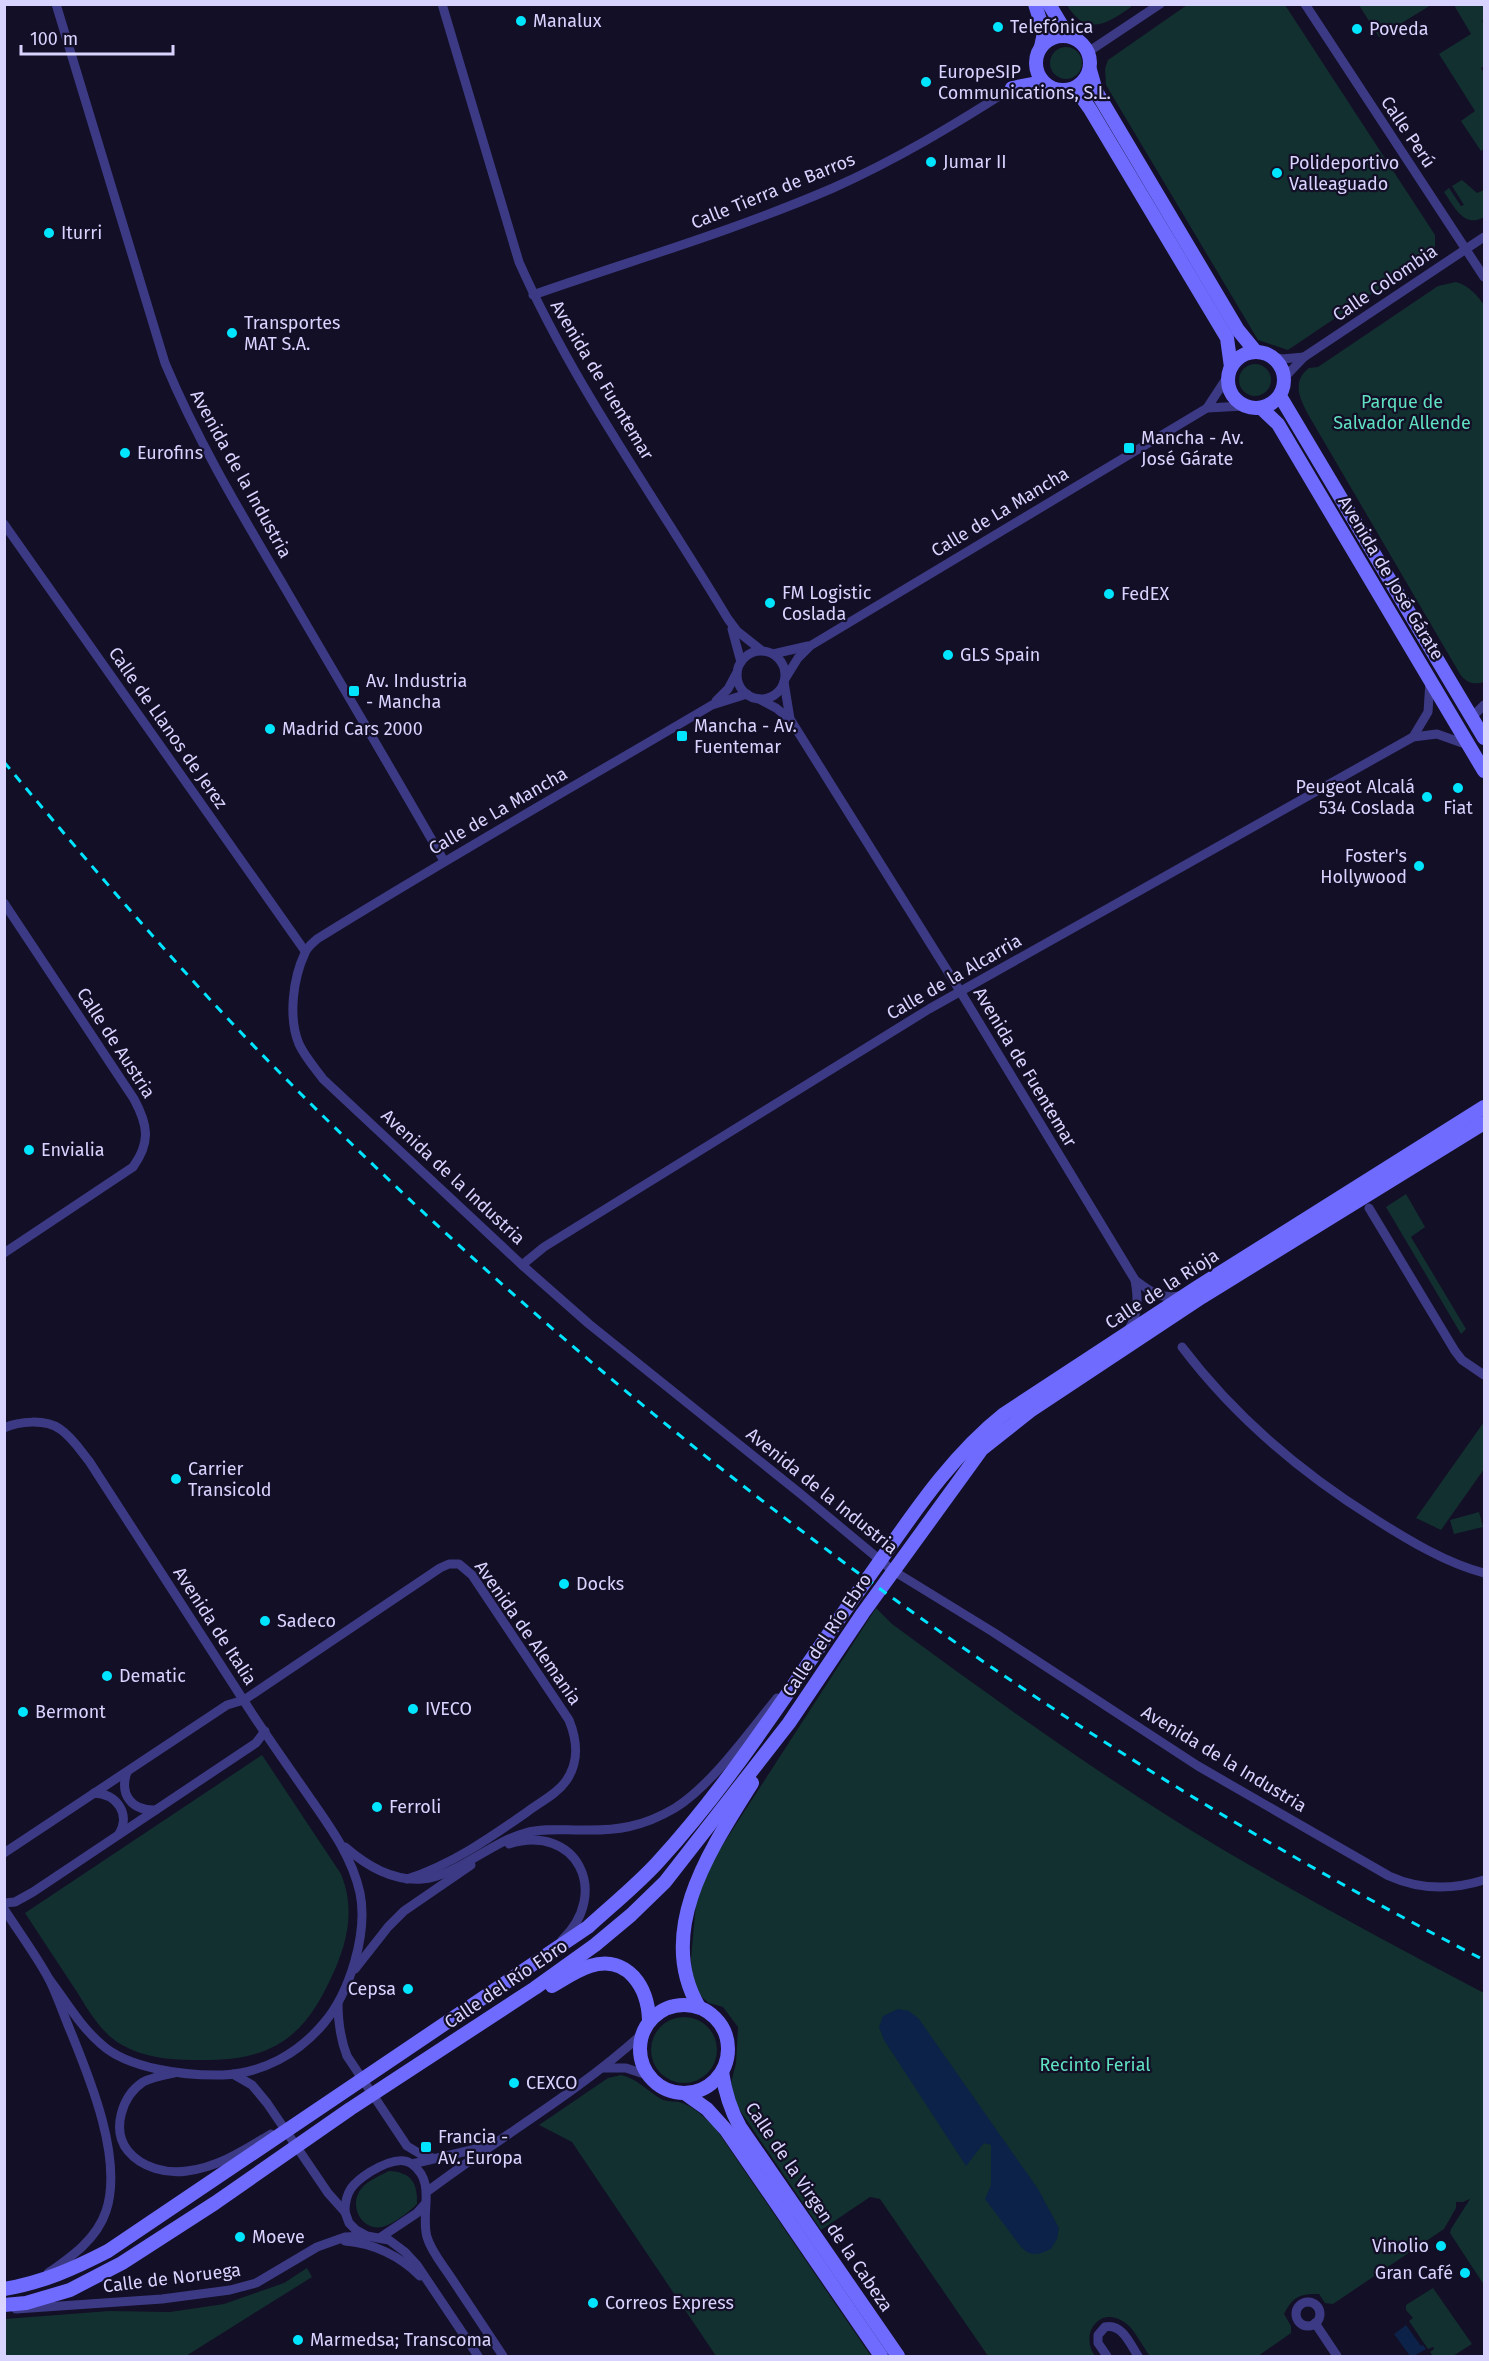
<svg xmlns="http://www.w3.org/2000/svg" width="1489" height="2361" viewBox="0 0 1489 2361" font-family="'Fira Sans',sans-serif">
	<rect width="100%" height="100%" fill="#130f26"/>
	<g fill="#12302f">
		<path d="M1131 4V7C1107 24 1086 37 1067 5Z"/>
		<path d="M1187 5H1285L1435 235V247L1429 255 1288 350 1258 340 1106 85 1105 69 1108 60Z"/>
		<path d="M1359 5H1431L1379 37Z"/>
		<path d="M1454 5H1484V19L1482 21 1484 24V66L1481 68 1484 73V148L1481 151 1461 121 1475 111 1439 54 1471 34Z"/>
		<circle cx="1066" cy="63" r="16"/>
		<path d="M1462 180 1477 193 1484 190V217C1464 229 1454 206 1444 192L1449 188 1461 206 1464 205 1452 186Z"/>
		<path d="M1456 282C1468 285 1477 295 1484 305V682C1474 685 1466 683 1460 674L1309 416C1300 399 1291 382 1309 368L1318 367 1438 286Z"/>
		<circle cx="1255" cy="380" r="16"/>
		<path d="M1406 1194 1425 1227 1411 1237 1466 1329 1461 1334 1386 1207Z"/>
		<path d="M1484 1422V1469L1441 1530 1416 1518Z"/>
		<path d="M1479 1512 1483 1527 1454 1534 1450 1520Z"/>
		<path d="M876 1608 892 1624C986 1693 1080 1761 1179 1823 1278 1884 1381 1939 1484 1993V2285L1450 2233 1451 2229 1470 2199 1463 2202H1456V2208L1444 2229 1333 2304 1325 2303 1319 2294C1297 2293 1292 2299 1284 2314L1291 2326V2333L1258 2356H1150C1142 2346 1135 2329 1124 2322 1100 2305 1079 2334 1095 2356H988L880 2199 870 2197 821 2230 735 2103 730 2087 736 2063 738 2027 723 2007 709 2003 699 1995 692 1980 691 1959 696 1903 711 1863Z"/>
		<path d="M262 1755 341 1874C354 1906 349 1936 336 1967 305 2040 272 2062 193 2060 169 2060 143 2057 122 2045 99 2032 87 2007 73 1986 57 1962 41 1937 25 1913Z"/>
		<circle cx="684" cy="2050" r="33"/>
		<path d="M621 2075C638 2079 646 2090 661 2099 667 2102 673 2101 679 2102 692 2105 704 2117 714 2126L871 2356H716L572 2142 539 2125 608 2078Z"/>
		<path d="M389 2171C411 2172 418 2183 417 2204 409 2212 392 2225 382 2227 362 2231 350 2207 359 2192 364 2182 379 2176 389 2171Z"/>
		<path d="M307 2268 312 2277 186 2356H5V2319L109 2311 170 2312 224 2304 284 2283Z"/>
		<path d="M1433 2288 1472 2344 1453 2356H1433L1430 2352 1434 2349 1433 2347 1428 2349 1409 2321 1413 2318 1406 2310V2305Z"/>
	</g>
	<g fill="#0c2248">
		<path d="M898 2009 909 2011 919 2019 1038 2189 1059 2228 1057 2239 1051 2249C1038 2255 1031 2257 1021 2247L985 2199 991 2185V2145L984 2143 966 2166 884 2040 879 2027 883 2016Z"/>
		<path d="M1406 2325 1421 2346 1423 2345 1426 2349 1414 2356H1410L1394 2334Z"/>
	</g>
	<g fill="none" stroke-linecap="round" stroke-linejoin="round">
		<g stroke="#3d3a85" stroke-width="9">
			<path d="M56 4 165 363C198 442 242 515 285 588 338 679 392 770 444 861"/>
			<path d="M442 4 519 262C575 388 657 500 728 619L737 631 761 650"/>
			<path d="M1305 4 1484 277"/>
			<path d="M1088 52 1160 4"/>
			<path d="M533 295C633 260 736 230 833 188 896 160 954 125 1012 88"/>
			<path d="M1273 357 1282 359 1304 357"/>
			<path d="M1285 377 1304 357 1484 237"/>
			<path d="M1207 408 1244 406"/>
			<path d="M4 524 305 951"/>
			<path d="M732 629 741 662"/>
			<circle cx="761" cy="675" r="24"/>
			<path d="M773 654 808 646"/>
			<path d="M785 679 798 658 810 646 1207 408 1228 376"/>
			<path d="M784 682 790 719 960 991 1135 1280C1151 1292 1160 1299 1180 1296"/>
			<path d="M747 694 712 705C580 783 447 858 317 939 313 943 307 947 305 953 293 978 288 1018 299 1044 305 1057 315 1068 323 1079L522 1265 589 1324 802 1495 892 1570 993 1632 1198 1766 1389 1876C1420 1890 1452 1890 1484 1880"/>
			<path d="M759 699 776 708 790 719"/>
			<path d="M716 701 728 689 736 674"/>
			<path d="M1472 717 1484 705"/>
			<path d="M1413 737 1428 712 1430 681"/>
			<path d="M4 903 134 1099C148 1125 151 1142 133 1167L4 1253"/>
			<path d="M1369 1208 1455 1351 1462 1360 1484 1375"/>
			<path d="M522 1265 544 1247 929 1009 1413 737 1437 734 1468 745"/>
			<path d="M1129 1329C1139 1313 1138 1297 1135 1280"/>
			<path d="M1182 1347C1235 1417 1300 1472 1375 1519 1408 1540 1446 1563 1484 1573"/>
			<path d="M4 1428C19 1421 46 1419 60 1429 72 1437 80 1450 89 1461 141 1541 192 1621 244 1701 265 1734 288 1766 310 1798 331 1828 352 1857 360 1893 368 1933 350 1992 324 2023 298 2054 263 2073 223 2075 186 2076 128 2069 101 2044 80 2026 66 2001 49 1979"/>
			<path d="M127 1772C119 1795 132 1811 156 1810"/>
			<path d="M94 1793C117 1794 131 1814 119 1834"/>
			<path d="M509 1844C577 1823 611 1893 562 1940"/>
			<path d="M345 1847C367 1866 392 1881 422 1879 455 1877 491 1842 525 1833 543 1828 562 1830 580 1830 617 1831 643 1827 675 1808 712 1785 749 1732 777 1698"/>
			<path d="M4 1853 227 1705 244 1700 440 1568 449 1564H459L472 1575 569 1720C577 1740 580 1761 566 1781 557 1794 540 1802 527 1812 490 1838 451 1865 407 1879"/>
			<path d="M4 1903 15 1902 33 1892 256 1743 265 1731"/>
			<path d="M4 1909C19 1932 36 1955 49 1979 56 1993 62 2010 68 2025 88 2074 124 2158 106 2211 97 2239 71 2257 48 2273"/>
			<path d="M355 1969 388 1927 404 1911 471 1865"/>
			<path d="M338 2003C338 2023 340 2038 347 2056L407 2146 422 2155 437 2159"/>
			<path d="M604 2068H626L647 2075"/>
			<path d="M174 2073C164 2075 153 2077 143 2082 122 2096 111 2130 128 2151 142 2168 167 2174 187 2171 219 2167 244 2150 271 2134"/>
			<path d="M233 2074 252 2085 267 2103 328 2193 345 2212 349 2223 356 2230 367 2236 389 2240 405 2252 417 2265 478 2356"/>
			<path d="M412 2164 480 2148"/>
			<path d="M428 2191C498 2138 576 2094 641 2035"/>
			<path d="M345 2212C345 2191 353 2183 370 2172 380 2166 400 2155 412 2164 437 2183 420 2212 427 2237 431 2251 442 2264 450 2276 468 2303 486 2330 503 2356"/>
			<path d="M381 2237 417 2213 425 2204"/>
			<path d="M345 2241C373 2243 400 2256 420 2276"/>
			<circle cx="1308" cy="2314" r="12"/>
			<path d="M16 2309 162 2299 230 2290 256 2283 317 2247 345 2237 364 2236"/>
			<path d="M1315 2323 1337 2356"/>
			<path d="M1107 2356 1098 2343V2335L1105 2327C1122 2323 1130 2344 1138 2356"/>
		</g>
		<g stroke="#6f6bff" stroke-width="14">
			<path d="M1035 4 1044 33 1041 47"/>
			<path d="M1049 4 1068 36"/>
			<circle cx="1063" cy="63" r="27"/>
			<path d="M1090 70 1096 91 1238 330 1256 352"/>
			<path d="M1012 88 1032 84 1050 87"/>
			<path d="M1075 88 1090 109 1227 338 1231 367"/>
			<circle cx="1256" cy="380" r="28"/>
			<path d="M1280 396 1484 738"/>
			<path d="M1261 408 1278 424 1484 771"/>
			<path d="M552 1986C564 1979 577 1970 590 1966 628 1954 648 1988 649 2020"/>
			<circle cx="684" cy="2049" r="44"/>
			<path d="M699 2007C654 1931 712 1847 752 1783"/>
			<path d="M722 2072C725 2092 730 2109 740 2127L898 2356"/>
			<path d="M686 2094 707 2109 726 2130 881 2356"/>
			<path d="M4 2289C42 2283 75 2268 108 2251L588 1927C611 1906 637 1885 658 1862 736 1777 796 1678 863 1585 906 1525 946 1460 1004 1414L1196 1288 1484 1107"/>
			<path d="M4 2305 26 2303 70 2290 122 2263 215 2203 350 2109 535 1988 595 1945 631 1915 665 1882 789 1723 863 1613 982 1449 1030 1411 1202 1297 1484 1123"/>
		</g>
		<path stroke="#00e5ff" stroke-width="3" stroke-dasharray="9 8" stroke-linecap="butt" d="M4 762C97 873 191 984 293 1086 643 1438 1042 1733 1484 1960"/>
	</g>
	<g fill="#00e5ff" stroke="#130f26" stroke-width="2">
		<circle cx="521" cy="21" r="6"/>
		<circle cx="998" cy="27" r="6"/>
		<circle cx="1357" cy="29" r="6"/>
		<circle cx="926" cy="82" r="6"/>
		<circle cx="931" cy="162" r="6"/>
		<circle cx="1277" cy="173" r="6"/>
		<circle cx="49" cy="233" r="6"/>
		<circle cx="232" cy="333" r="6"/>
		<rect x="1123" y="442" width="12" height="12" rx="3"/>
		<circle cx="125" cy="453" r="6"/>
		<circle cx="1109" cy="594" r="6"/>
		<circle cx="770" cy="603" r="6"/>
		<circle cx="948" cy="655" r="6"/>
		<rect x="348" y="685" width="12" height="12" rx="3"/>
		<circle cx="270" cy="729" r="6"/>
		<rect x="676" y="730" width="12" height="12" rx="3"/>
		<circle cx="1458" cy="788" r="6"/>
		<circle cx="1427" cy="797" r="6"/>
		<circle cx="1419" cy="866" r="6"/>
		<circle cx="29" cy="1150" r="6"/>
		<circle cx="176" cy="1479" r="6"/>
		<circle cx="564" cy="1584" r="6"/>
		<circle cx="265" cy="1621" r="6"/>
		<circle cx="107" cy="1676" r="6"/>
		<circle cx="413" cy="1709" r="6"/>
		<circle cx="23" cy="1712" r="6"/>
		<circle cx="377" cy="1807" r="6"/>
		<circle cx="408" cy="1989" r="6"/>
		<circle cx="514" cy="2083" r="6"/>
		<rect x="420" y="2141" width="12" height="12" rx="3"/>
		<circle cx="240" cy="2237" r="6"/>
		<circle cx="1441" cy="2246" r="6"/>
		<circle cx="1465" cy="2273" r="6"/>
		<circle cx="593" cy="2303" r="6"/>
		<circle cx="298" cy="2340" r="6"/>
	</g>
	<g text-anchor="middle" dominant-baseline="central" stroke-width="4.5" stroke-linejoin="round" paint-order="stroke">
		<g font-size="18" fill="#d9d4ff" stroke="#130f26" text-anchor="start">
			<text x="533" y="21">Manalux</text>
			<text x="1010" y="27">Telefónica</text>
			<text x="1369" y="29">Poveda</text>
			<text x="938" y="72">EuropeSIP<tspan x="938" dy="21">Communications, S.L.</tspan></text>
			<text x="943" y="162">Jumar II</text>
			<text x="1289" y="163">Polideportivo<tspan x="1289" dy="21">Valleaguado</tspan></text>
			<text x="61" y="233">Iturri</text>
			<text x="244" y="323">Transportes<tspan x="244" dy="21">MAT S.A.</tspan></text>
			<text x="1141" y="438">Mancha - Av.<tspan x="1141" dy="21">José Gárate</tspan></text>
			<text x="137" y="453">Eurofins</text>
			<text x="782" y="593">FM Logistic<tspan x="782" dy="21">Coslada</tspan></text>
			<text x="1121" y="594">FedEX</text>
			<text x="960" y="655">GLS Spain</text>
			<text x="366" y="681">Av. Industria<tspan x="366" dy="21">- Mancha</tspan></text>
			<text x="694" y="726">Mancha - Av.<tspan x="694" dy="21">Fuentemar</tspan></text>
			<text x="282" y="729">Madrid Cars 2000</text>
			<text x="1415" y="787" text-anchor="end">Peugeot Alcalá<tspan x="1415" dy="21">534 Coslada</tspan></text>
			<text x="1458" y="808" text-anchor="middle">Fiat</text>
			<text x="1407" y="856" text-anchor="end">Foster's<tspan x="1407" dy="21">Hollywood</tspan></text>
			<text x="41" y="1150">Envialia</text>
			<text x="188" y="1469">Carrier<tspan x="188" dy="21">Transicold</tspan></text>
			<text x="576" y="1584">Docks</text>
			<text x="277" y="1621">Sadeco</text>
			<text x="119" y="1676">Dematic</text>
			<text x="425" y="1709">IVECO</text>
			<text x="35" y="1712">Bermont</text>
			<text x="389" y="1807">Ferroli</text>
			<text x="396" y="1989" text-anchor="end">Cepsa</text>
			<text x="526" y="2083">CEXCO</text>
			<text x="438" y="2137">Francia -<tspan x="438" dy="21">Av. Europa</tspan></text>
			<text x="252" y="2237">Moeve</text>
			<text x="1429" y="2246" text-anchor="end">Vinolio</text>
			<text x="1453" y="2273" text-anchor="end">Gran Café</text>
			<text x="605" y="2303">Correos Express</text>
			<text x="310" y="2340">Marmedsa; Transcoma</text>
		</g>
		<g font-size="18" fill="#d9d4ff" stroke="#130f26">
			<text transform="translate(1408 132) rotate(56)">Calle Perú</text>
			<text transform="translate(773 191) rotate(-22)">Calle Tierra de Barros</text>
			<text transform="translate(1385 283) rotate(-34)">Calle Colombia</text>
			<text transform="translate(602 380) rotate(59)">Avenida de Fuentemar</text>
			<text transform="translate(241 474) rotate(61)">Avenida de la Industria</text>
			<text transform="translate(1000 512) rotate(-31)">Calle de La Mancha</text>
			<text transform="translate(1391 578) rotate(59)">Avenida de José Gárate</text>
			<text transform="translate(168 728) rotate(55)">Calle de Llanos de Jerez</text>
			<text transform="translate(498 811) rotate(-30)">Calle de La Mancha</text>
			<text transform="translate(954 977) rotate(-30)">Calle de la Alcarria</text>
			<text transform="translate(116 1043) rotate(57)">Calle de Austria</text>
			<text transform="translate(1025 1067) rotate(59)">Avenida de Fuentemar</text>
			<text transform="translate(453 1177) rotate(43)">Avenida de la Industria</text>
			<text transform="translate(1162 1289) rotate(-33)">Calle de la Rioja</text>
			<text transform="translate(822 1491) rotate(39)">Avenida de la Industria</text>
			<text transform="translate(215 1626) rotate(57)">Avenida de Italia</text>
			<text transform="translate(528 1633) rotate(55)">Avenida de Alemania</text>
			<text transform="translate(827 1635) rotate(-56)">Calle del Río Ebro</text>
			<text transform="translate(1224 1759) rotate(31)">Avenida de la Industria</text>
			<text transform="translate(506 1984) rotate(-34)">Calle del Río Ebro</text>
			<text transform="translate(819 2207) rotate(56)">Calle de la Virgen de la Cabeza</text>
			<text transform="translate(172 2278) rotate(-7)">Calle de Noruega</text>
		</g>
		<g font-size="18" fill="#5fe0c0" stroke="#130f26">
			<text x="1402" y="402">Parque de<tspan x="1402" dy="21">Salvador Allende</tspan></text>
			<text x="1095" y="2065">Recinto Ferial</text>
		</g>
	</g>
	<rect width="1489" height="2361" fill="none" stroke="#d9d4ff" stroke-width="12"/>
	<path d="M21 45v9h152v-9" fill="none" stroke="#d9d4ff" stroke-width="3"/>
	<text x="30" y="45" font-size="18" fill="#d9d4ff" stroke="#130f26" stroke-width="4.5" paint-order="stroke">100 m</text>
</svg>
